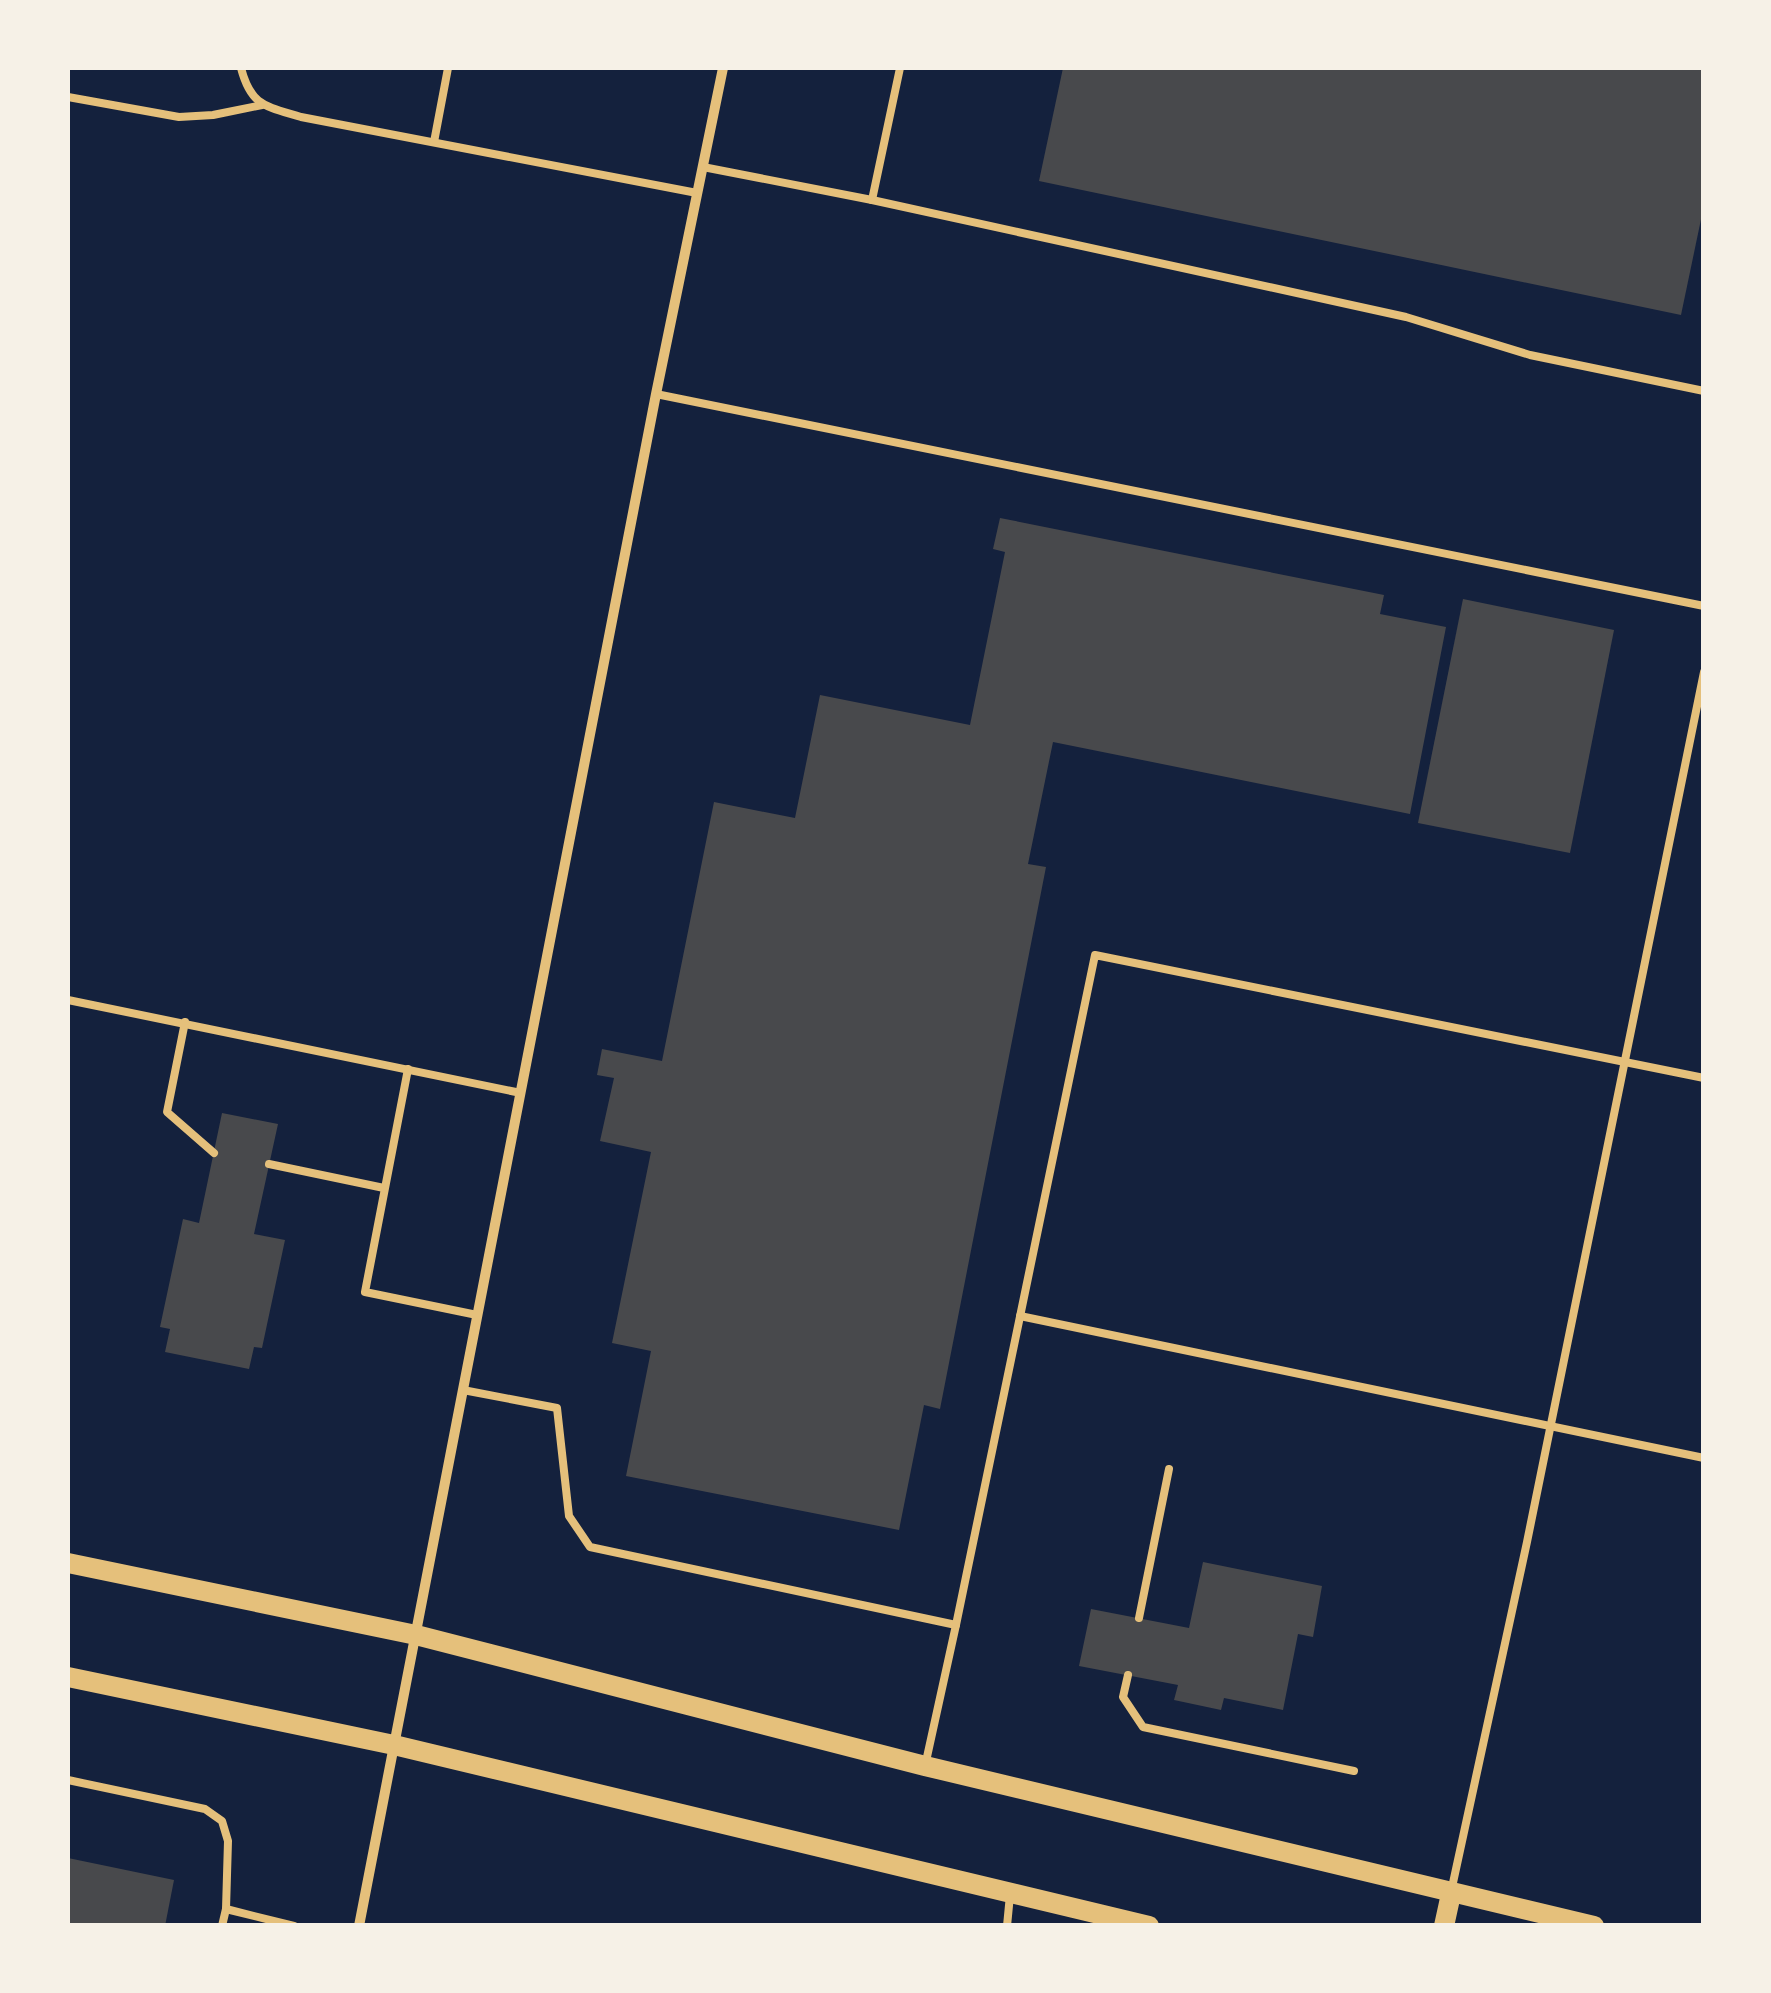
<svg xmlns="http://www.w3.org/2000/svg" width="1771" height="1993" viewBox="0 0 1771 1993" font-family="'Open Sans',sans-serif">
	<rect width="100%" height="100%" fill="#14213d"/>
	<g fill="#48494c">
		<path d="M1063 68H1704V205L1681 315 1039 181Z"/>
		<path d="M1000 518 1384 595 1380 614 1446 627 1410 814 1053 742 1028 864 1046 867 940 1409 924 1405 899 1530 626 1476 651 1351 612 1343 651 1152 600 1141 614 1078 597 1075 602 1049 662 1061 714 802 795 818 820 695 970 725 1005 552 993 549Z"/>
		<path d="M1463 599 1614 630 1570 853 1418 823Z"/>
		<path d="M222 1113 278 1124 254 1234 285 1240 262 1348 254 1347 249 1369 165 1352 170 1329 160 1327 183 1219 199 1223Z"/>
		<path d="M1203 1562 1322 1586 1313 1637 1298 1634 1283 1710 1224 1698 1221 1710 1174 1700 1178 1685 1079 1666 1091 1609 1189 1628Z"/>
		<path d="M68 1858 174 1880 165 1926H68Z"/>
	</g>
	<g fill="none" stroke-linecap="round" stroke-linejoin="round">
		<g stroke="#e5c07b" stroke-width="8">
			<path d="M241 68C251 106 265 106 301 117L697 193"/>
			<path d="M68 97 179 117 213 115 262 105"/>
			<path d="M434 142 448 68"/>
			<path d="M703 167 872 200 1406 317 1530 355 1704 391"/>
			<path d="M872 200 900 68"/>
			<path d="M656 394 1704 606"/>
			<path d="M68 1000 521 1093"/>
			<path d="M185 1022 167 1112 214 1153"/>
			<path d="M408 1069 365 1292 477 1315"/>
			<path d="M269 1164 384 1188"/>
			<path d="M1020 1316 1704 1458"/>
			<path d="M463 1390 557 1408 569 1516 590 1547 956 1625 925 1766"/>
			<path d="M1139 1618 1169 1469"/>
			<path d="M956 1625 1095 955 1704 1078"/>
			<path d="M1128 1675 1123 1697 1143 1727 1354 1771"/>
			<path d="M68 1780 205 1809 222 1821 228 1841 226 1909"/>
			<path d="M1451 1892 1527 1542 1704 672"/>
			<path d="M222 1926 226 1909 294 1926"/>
			<path d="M1007 1926 1010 1895"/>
		</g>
		<path stroke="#e5c07b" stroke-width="10" d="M359 1926 656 394 723 68"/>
		<g stroke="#e5c07b" stroke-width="20">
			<path d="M68 1563 416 1635 925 1766 1594 1926"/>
			<path d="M68 1677 394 1745 1149 1926"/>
			<path d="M1444 1926 1451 1894"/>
		</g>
	</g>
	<rect width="1771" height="1993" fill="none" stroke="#f6f1e7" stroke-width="140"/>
</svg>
